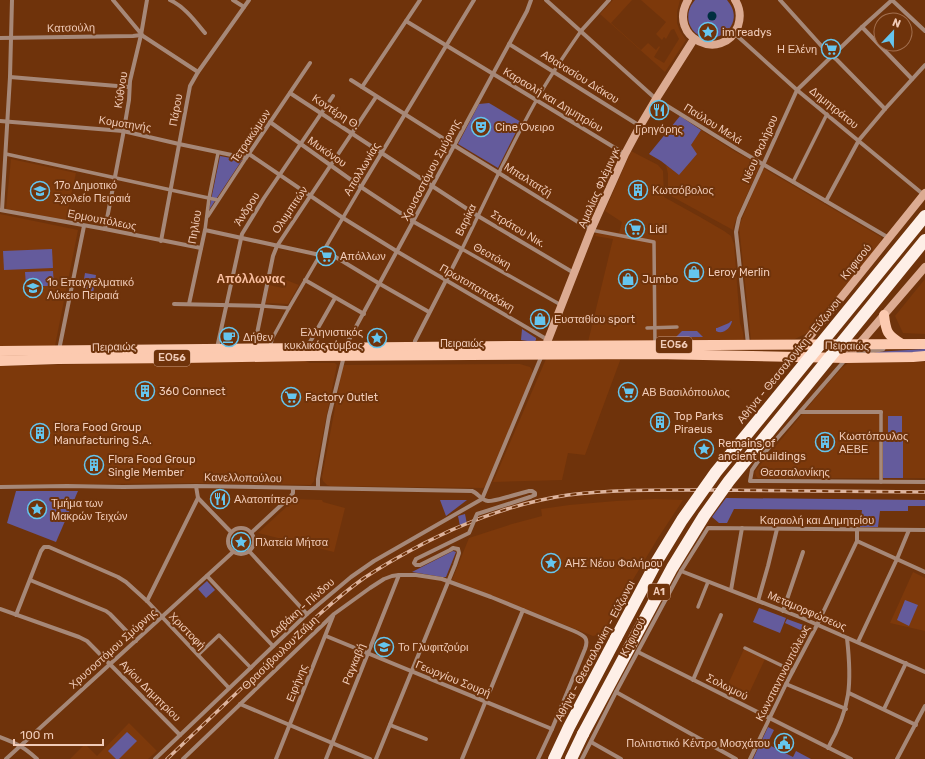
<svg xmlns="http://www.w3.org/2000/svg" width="925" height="759" viewBox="0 0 925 759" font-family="Rubik,sans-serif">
	<rect width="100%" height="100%" fill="#6f330b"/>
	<g fill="#7d390b">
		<path d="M613 0H632L611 23 641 50 648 43 656 50 659 46 660 47 654 57 664 63 679 39 674 29 671 30 666 39 664 37 662 40 656 34 666 22 641 0H680L677 12V23L680 31 686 40 665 72 600 14Z"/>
		<path d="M701 130 734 151 760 165 737 217 734 225 733 230 671 196 668 192V174L666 165 679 175 691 145Z"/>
		<path d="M631 151 658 165 663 171 664 197 700 217 724 231 731 236 734 244 740 323 743 332 744 341 588 342 613 239 595 236 598 229 619 233 622 222 605 211Z"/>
		<path d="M11 159 76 173 66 220 6 209Z"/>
		<path d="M763 168 881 237V244L809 332 795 339 788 340H751L739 226Z"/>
		<path d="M0 214 78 230 55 346 0 348Z"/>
		<path d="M925 279V334L903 333 895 316Z"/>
		<path d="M286 280 299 285 288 304 265 303 269 285 283 288Z"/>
		<path d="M621 358 585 455 568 453 562 480 493 482 546 359Z"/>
		<path d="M300 359 310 363H335L337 365 324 428 314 481 311 485 188 483 0 485V366Z"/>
		<path d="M925 362V478H758L756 476 755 472 756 470 822 390 842 368 848 363Z"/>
		<path d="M520 364 530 367 532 370V375L487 485 483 488 330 486 327 485 323 481 322 477 343 365Z"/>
		<path d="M295 499 322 500 323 502 345 508 334 552 258 533Z"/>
		<path d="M655 499 683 500 658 538 628 588 608 627 604 633 593 636 452 580 469 538 512 524 542 516 541 509 569 505 616 501Z"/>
		<path d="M913 572 925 578V631L890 623Z"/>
		<path d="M744 649 765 659 745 702 725 691Z"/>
		<path d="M129 723 157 751 148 759H70L85 744 97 756Z"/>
	</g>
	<g fill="#645b9c">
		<path d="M695 0H727C752 29 701 56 689 23 687 14 689 7 695 0Z"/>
		<path d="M489 103 521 122 498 168 458 144 479 104Z"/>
		<path d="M680 116 701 130 691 145 697 154 679 175 661 161 649 154Z"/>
		<path d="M220 156 242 160 209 210Z"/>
		<path d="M52 249 53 268 4 270 3 251Z"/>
		<path d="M53 271 54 286H26L25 272Z"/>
		<path d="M85 273 96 275 92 299 81 297Z"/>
		<path d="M731 321H732C731 328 723 335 716 331V328H717L729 323Z"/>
		<path d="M522 329 536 338V340L534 342 521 340Z"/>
		<path d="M682 331H697L703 337H676Z"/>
		<path d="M925 349V352L883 355 874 352Z"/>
		<rect x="888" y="416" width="14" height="22"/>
		<rect x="883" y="439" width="20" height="39"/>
		<path d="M16 491H78L56 542 7 523Z"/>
		<path d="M726 498 925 500V506H908V511H880L878 527H860L862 510 734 509 727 523H719L712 517Z"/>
		<path d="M440 500H467L446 516Z"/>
		<path d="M465 514 467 524 460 526 458 516Z"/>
		<path d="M453 551 456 552 446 577H442L412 572Z"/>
		<path d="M207 581 215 590 206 598 198 589Z"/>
		<path d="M905 600 918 605 909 626 897 620Z"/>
		<path d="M759 608 786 618 780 633 753 622Z"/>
		<path d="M787 619 809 627 807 633 785 623Z"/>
		<path d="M768 727 774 730 767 744 793 757 796 751 811 759H753Z"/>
		<path d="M127 732 137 741 119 759H116L108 751Z"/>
	</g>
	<circle fill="#002e3f" cx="712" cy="16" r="4.5"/>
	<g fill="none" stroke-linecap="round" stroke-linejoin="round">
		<g stroke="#a68878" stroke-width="3.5">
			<path d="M6 154 171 190 218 200"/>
			<path d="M793 182 827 114"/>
			<path d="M208 216 246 158"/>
			<path d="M205 230 209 198 218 153"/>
			<path d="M591 230 654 242 655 345"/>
			<path d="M324 250 361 187"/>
			<path d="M561 305 462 249C486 200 509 149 536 101 549 77 565 54 581 31"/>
			<path d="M262 306 289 308"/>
			<path d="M647 328 677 327"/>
			<path d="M270 348 272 339 289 308 320 255"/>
			<path d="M881 482V412"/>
			<path d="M698 607 708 582"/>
			<path d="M745 648 793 671"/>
			<path d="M198 655 219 635 251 668"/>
		</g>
		<g stroke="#a68878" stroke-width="4">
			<path d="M113 0 143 36 198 72"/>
			<path d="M170 0C185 7 195 21 205 33"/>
			<path d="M233 0 244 7"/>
			<path d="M546 0 656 99 737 149 889 238"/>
			<path d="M780 0 826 51 837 60 885 109"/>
			<path d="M406 21 625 154"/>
			<path d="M862 27 912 79"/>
			<path d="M581 31 609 0"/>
			<path d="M734 33 797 90 924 195"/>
			<path d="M0 38 133 36 141 35"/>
			<path d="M509 44 640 126"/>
			<path d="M10 77 129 87"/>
			<path d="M351 80 455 146 591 230"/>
			<path d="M362 87 420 0"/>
			<path d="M290 93 478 216 574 273"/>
			<path d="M0 121 123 131 179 144 246 158 310 63"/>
			<path d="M270 122 361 187 414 222 462 249 415 341 414 347"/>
			<path d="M249 154 343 218 398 252 548 340"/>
			<path d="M361 187 446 46 474 0"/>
			<path d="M826 201 859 140 885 109 925 65"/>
			<path d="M0 210 105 229 201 248"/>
			<path d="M2 210 10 77 12 0"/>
			<path d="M105 229 123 135 129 100 130 81 141 35 147 0"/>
			<path d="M161 241 190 86 198 72 249 0"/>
			<path d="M305 280 364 314"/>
			<path d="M174 304 262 306"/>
			<path d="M189 304 205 230 320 255 324 250 380 284 429 312"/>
			<path d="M748 344 736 232 737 227 739 218 797 90 862 27 892 0 925 31"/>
			<path d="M345 347 527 11 531 0"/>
			<path d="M217 348 242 234 264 198 333 96"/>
			<path d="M254 348 273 256 277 246 376 97"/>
			<path d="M307 348 310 342 335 298"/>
			<path d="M59 350 84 226"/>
			<path d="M845 360 761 457 752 470 750 481 925 482"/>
			<path d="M800 412H881"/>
			<path d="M0 487 67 486 123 487 196 486 472 491C478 493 481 500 488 501 493 502 521 493 529 491H532L535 493V495L530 497"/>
			<path d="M318 488V479L329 416 344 356"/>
			<path d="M198 498 228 529 231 532"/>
			<path d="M482 499 542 355"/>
			<circle cx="241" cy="541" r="13"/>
			<path d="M251 533 291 496 293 493V488"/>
			<path d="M857 541 925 572"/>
			<path d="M249 551 307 614"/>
			<path d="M681 571 802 618 925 672"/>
			<path d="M207 576 273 646"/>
			<path d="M30 580 106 611 110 614 136 641"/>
			<path d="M731 590 742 528"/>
			<path d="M147 601 198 498 196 486"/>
			<path d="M758 601 768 566 777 529"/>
			<path d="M0 609 79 637 87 641 180 735"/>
			<path d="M783 611 803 552"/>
			<path d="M16 615 41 551 44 547H49L118 577 126 582 147 601 229 688"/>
			<path d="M326 636 552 729"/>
			<path d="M858 642 897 559 909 530"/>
			<path d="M638 652 851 759"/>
			<path d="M693 680 721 615"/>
			<path d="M786 684 846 709"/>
			<path d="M616 692 736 759"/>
			<path d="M849 693 916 725"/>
			<path d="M240 704 370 759"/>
			<path d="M884 709 906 663"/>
			<path d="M390 725 426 739"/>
			<path d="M0 737C16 743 24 747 37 759"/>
			<path d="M591 742 621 759"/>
			<path d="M828 748C851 707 852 683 847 638"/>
			<path d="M6 759 233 552"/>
			<path d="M155 759 307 614 351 577 374 561 482 499"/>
			<path d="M183 759 334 614 370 588 384 579 392 576 399 575H416L442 579 491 597 574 631C585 636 589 638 585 649L552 729 538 759"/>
			<path d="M276 759 333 616"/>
			<path d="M326 759 399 575"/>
			<path d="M376 759 455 565 459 553 458 549"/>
			<path d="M462 759 523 610"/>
			<path d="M582 759 616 692 681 571 708 528 925 530"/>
			<path d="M750 759 786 684 817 625 857 541V529"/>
			<path d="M897 759 925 706"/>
		</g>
		<path stroke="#a68878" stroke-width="7" d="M854 356 870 350 882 348"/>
		<g stroke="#dcab92" stroke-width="8">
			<path d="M688 0C666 38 723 64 738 26 741 17 740 8 735 0"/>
			<path d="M803 345 925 193"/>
			<path d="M544 350 591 230 625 154 640 126 656 99 694 39"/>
			<path d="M846 358 859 344 925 267"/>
		</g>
		<g stroke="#fccab0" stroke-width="10">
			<path d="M884 315C886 332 887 335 902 344"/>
			<path d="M0 351 515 346 925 344"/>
			<path d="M0 361 58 359 182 358 310 356 655 354 846 358 913 357 925 356"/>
		</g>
		<g stroke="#feefe7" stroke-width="12">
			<path d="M554 759 569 727 616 638"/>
			<path d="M571 759 583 734"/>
		</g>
		<defs>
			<path id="rail" d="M167 759C203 725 239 691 275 656 303 629 332 601 364 578 375 571 386 564 397 558 449 528 508 504 568 495 614 489 661 490 708 490 780 490 853 492 925 492"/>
		</defs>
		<use href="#rail" stroke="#ddb49e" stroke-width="3.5"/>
		<use href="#rail" stroke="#6f330b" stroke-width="2" stroke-dasharray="6" stroke-linecap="butt"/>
		<path stroke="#a68878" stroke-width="4" d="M458 549 453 548 450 550 420 565H416L414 563 416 559 469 533 477 514 530 497"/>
		<g stroke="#feefe7" stroke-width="12">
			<path d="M616 638 657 561 682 520 716 472 925 216"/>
			<path d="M583 734 672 568 704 516 729 481 925 240"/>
		</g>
	</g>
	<defs>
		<symbol id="sight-ring" viewBox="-11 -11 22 22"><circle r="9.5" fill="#6f330b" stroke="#65c5ee" stroke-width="1.5"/><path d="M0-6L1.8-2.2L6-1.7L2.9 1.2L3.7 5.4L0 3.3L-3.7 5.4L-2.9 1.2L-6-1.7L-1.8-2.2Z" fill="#65c5ee"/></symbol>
		<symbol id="supermarket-ring" viewBox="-11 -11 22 22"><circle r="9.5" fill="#6f330b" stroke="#65c5ee" stroke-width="1.5"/><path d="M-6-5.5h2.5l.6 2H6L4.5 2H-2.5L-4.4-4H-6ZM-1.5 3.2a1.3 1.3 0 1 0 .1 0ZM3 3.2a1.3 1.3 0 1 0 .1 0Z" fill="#65c5ee"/></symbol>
		<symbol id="restaurant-ring" viewBox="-11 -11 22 22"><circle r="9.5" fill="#6f330b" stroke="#65c5ee" stroke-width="1.5"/><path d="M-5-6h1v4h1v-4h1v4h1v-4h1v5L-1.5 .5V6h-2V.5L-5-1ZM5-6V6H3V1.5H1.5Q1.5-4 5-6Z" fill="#65c5ee"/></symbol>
		<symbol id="theatre-ring" viewBox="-11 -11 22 22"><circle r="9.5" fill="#6f330b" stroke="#65c5ee" stroke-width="1.5"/><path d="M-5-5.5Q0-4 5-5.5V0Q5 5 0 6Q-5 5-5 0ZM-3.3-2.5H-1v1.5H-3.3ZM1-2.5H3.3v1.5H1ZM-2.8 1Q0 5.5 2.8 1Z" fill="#65c5ee"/></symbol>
		<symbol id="building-ring" viewBox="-11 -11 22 22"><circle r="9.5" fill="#6f330b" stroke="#65c5ee" stroke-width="1.5"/><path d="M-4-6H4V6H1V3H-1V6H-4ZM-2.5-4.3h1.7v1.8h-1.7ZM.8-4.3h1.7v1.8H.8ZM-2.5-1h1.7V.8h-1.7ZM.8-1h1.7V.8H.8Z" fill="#65c5ee"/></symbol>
		<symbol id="school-ring" viewBox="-11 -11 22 22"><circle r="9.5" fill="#6f330b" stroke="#65c5ee" stroke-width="1.5"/><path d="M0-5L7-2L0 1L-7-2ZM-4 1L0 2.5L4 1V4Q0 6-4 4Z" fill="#65c5ee"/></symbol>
		<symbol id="shop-ring" viewBox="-11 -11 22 22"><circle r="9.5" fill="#6f330b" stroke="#65c5ee" stroke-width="1.5"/><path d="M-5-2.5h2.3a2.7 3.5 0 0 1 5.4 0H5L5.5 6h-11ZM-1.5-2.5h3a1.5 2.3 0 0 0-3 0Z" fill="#65c5ee"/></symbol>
		<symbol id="cafe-ring" viewBox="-11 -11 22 22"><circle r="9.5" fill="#6f330b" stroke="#65c5ee" stroke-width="1.5"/><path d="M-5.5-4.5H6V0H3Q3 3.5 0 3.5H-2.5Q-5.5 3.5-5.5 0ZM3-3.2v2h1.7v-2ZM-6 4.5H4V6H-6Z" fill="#65c5ee"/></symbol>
		<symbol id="civic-ring" viewBox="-11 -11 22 22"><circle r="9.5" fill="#6f330b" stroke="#65c5ee" stroke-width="1.5"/><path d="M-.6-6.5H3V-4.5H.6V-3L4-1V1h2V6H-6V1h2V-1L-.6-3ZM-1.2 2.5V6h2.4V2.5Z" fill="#65c5ee"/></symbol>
	</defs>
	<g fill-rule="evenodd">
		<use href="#sight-ring" x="697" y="21" width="22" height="22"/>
		<use href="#supermarket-ring" x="820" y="38" width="22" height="22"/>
		<use href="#restaurant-ring" x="648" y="99" width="22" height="22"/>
		<use href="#theatre-ring" x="470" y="116" width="22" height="22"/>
		<use href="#building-ring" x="627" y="179" width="22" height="22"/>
		<use href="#school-ring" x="29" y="180" width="22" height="22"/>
		<use href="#supermarket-ring" x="624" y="218" width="22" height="22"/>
		<use href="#supermarket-ring" x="315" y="245" width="22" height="22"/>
		<use href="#shop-ring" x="683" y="261" width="22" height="22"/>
		<use href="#shop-ring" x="617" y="268" width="22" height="22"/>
		<use href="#school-ring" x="22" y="277" width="22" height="22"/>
		<use href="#shop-ring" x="529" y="308" width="22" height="22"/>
		<use href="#cafe-ring" x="218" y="326" width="22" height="22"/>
		<use href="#sight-ring" x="366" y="327" width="22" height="22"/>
		<use href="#building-ring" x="134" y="380" width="22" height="22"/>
		<use href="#supermarket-ring" x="617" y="381" width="22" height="22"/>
		<use href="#supermarket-ring" x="280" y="386" width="22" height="22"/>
		<use href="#building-ring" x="649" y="411" width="22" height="22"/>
		<use href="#building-ring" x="29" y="422" width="22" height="22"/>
		<use href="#building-ring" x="814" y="431" width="22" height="22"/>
		<use href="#sight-ring" x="693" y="438" width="22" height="22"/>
		<use href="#building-ring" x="83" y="454" width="22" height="22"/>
		<use href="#restaurant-ring" x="209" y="488" width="22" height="22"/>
		<use href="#sight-ring" x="26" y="498" width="22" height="22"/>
		<use href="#sight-ring" x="230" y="531" width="22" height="22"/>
		<use href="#sight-ring" x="540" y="552" width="22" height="22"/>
		<use href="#school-ring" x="373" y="636" width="22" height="22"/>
		<use href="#civic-ring" x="773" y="732" width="22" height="22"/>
	</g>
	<g text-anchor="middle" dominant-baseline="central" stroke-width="4" stroke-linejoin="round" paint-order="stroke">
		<g fill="#6f330b" stroke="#c99d84" stroke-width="1">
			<rect x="656" y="337" width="36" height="16" rx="3"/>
			<rect x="154" y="350" width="36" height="16" rx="3"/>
			<rect x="648" y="584" width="22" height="16" rx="3"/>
		</g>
		<g font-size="10" font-weight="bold" fill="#f0cbb8">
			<text x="674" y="345">ΕΟ56</text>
			<text x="172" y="358">ΕΟ56</text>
			<text x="659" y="592">Α1</text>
		</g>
		<g font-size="11" fill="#f0cbb8" stroke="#6f330b">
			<text transform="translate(71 28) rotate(-1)">Κατσούλη</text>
			<text transform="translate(580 77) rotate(32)">Αθανασίου Διάκου</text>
			<text transform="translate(121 90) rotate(-81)">Κύθνου</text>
			<text transform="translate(553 100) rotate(31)">Καραολή και Δημητρίου</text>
			<text transform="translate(834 108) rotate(39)">Δημητράτου</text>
			<text transform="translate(176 110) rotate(-80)">Πάρου</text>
			<text transform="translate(336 112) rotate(33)">Κοντέρη Θ.</text>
			<text transform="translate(125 124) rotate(9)">Κομοτηνής</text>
			<text transform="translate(713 124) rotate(32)">Παύλου Μελά</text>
			<text transform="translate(251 136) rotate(-56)">Τετρακώμων</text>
			<text transform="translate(760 149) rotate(-66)">Νέου Φαλήρου</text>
			<text transform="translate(327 152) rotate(35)">Μυκόνου</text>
			<text transform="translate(362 169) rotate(-59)">Απολλωνίας</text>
			<text transform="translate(431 170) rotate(-62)">Χρυσοστόμου Σμύρνης</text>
			<text transform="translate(528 180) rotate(32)">Μπαλτατζή</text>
			<text transform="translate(599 188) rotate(-66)">Αμαλίας Φλέμινγκ</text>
			<text transform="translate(247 209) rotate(-58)">Άνδρου</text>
			<text transform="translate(290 210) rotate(-56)">Ολυμπιτών</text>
			<text transform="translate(102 220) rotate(11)">Ερμουπόλεως</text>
			<text transform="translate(466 220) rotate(-64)">Βαρίκα</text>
			<text transform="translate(195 227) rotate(-80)">Πηλίου</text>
			<text transform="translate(518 229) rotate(31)">Στράτου Νικ.</text>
			<text transform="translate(492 256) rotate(29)">Θεοτόκη</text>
			<text transform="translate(856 262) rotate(-51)">Κηφισού</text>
			<text transform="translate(477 288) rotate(30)">Πρωτοπαπαδάκη</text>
			<text x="462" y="343">Πειραιώς</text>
			<text transform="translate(847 346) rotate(1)">Πειραιώς</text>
			<text transform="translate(114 347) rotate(-1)">Πειραιώς</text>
			<text transform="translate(789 361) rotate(-51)">Αθήνα - Θεσσαλονίκη - Εύζωνοι</text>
			<text x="795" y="472">Θεσσαλονίκης</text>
			<text transform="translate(243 478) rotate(1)">Κανελλοπούλου</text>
			<text x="817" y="520">Καραολή και Δημητρίου</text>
			<text transform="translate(302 608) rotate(-42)">Δαβάκη - Πίνδου</text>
			<text transform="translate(807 611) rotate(23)">Μεταμορφώσεως</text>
			<text transform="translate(187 631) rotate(46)">Χριστοφή</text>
			<text transform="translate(633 637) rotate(-62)">Κηφισού</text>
			<text transform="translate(113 649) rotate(-42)">Χρυσοστόμου Σμύρνης</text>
			<text transform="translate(595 651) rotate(-62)">Αθήνα - Θεσσαλονίκη - Εύζωνοι</text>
			<text transform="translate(280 653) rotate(-44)">Θρασύβουλου Ζαΐμη</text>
			<text transform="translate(354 664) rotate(-68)">Ραγκαβή</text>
			<text transform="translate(783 673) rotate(-63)">Κωνσταντινουπόλεως</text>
			<text transform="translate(453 679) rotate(22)">Γεωργίου Σουρή</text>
			<text transform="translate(297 683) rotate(-68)">Ειρήνης</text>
			<text transform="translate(727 687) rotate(27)">Σολωμού</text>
			<text transform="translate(150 691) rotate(45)">Αγίου Δημητρίου</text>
		</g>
		<g font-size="11" fill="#f0cbb8" stroke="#6f330b" text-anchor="start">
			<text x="722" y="32">im readys</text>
			<text x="817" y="49" text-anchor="end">Η Ελένη</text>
			<text x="495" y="127">Cine Όνειρο</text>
			<text x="659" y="129" text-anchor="middle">Γρηγόρης</text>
			<text x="54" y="185">17ο Δημοτικό<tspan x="54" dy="13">Σχολείο Πειραιά</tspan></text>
			<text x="652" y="190">Κωτσόβολος</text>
			<text x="649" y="229">Lidl</text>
			<text x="340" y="256">Απόλλων</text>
			<text x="708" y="272">Leroy Merlin</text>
			<text x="642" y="279">Jumbo</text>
			<text x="47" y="282">1ο Επαγγελματικό<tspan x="47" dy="13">Λύκειο Πειραιά</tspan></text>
			<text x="554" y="319">Ευσταθίου sport</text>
			<text x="363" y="332" text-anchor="end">Ελληνιστικός<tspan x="363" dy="13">κυκλικός τύμβος</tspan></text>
			<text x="243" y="337">Δήθεν</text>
			<text x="159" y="391">360 Connect</text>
			<text x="642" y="392">ΑΒ Βασιλόπουλος</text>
			<text x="305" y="397">Factory Outlet</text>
			<text x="674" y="416">Top Parks<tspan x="674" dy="13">Piraeus</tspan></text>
			<text x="54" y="427">Flora Food Group<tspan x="54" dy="13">Manufacturing S.A.</tspan></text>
			<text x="839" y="436">Κωστόπουλος<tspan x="839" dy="13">ΑΕΒΕ</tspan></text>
			<text x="718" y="443">Remains of<tspan x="718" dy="13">ancient buildings</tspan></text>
			<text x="108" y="459">Flora Food Group<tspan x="108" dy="13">Single Member</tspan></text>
			<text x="234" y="499">Αλατοπίπερο</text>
			<text x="51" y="503">Τμήμα των<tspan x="51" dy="13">Μακρών Τειχών</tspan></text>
			<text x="255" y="542">Πλατεία Μήτσα</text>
			<text x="565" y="563">ΑΗΣ Νέου Φαλήρου</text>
			<text x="398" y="647">Το Γλυφιτζούρι</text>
			<text x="770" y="743" text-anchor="end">Πολιτιστικό Κέντρο Μοσχάτου</text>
		</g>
		<g font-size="12" font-weight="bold" fill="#f9bfa1" stroke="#6f330b">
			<text x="251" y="279">Απόλλωνας</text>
		</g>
	</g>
	<g transform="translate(893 32) rotate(22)"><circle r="19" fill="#6f330b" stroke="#a37050"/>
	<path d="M0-3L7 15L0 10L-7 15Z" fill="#65c5ee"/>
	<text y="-6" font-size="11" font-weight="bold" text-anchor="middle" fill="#f0cbb8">N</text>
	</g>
	<path d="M14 739v6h89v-6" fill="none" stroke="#f0cbb8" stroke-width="2"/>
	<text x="20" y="739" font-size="12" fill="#f0cbb8" stroke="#6f330b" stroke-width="3" paint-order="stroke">100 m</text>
</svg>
